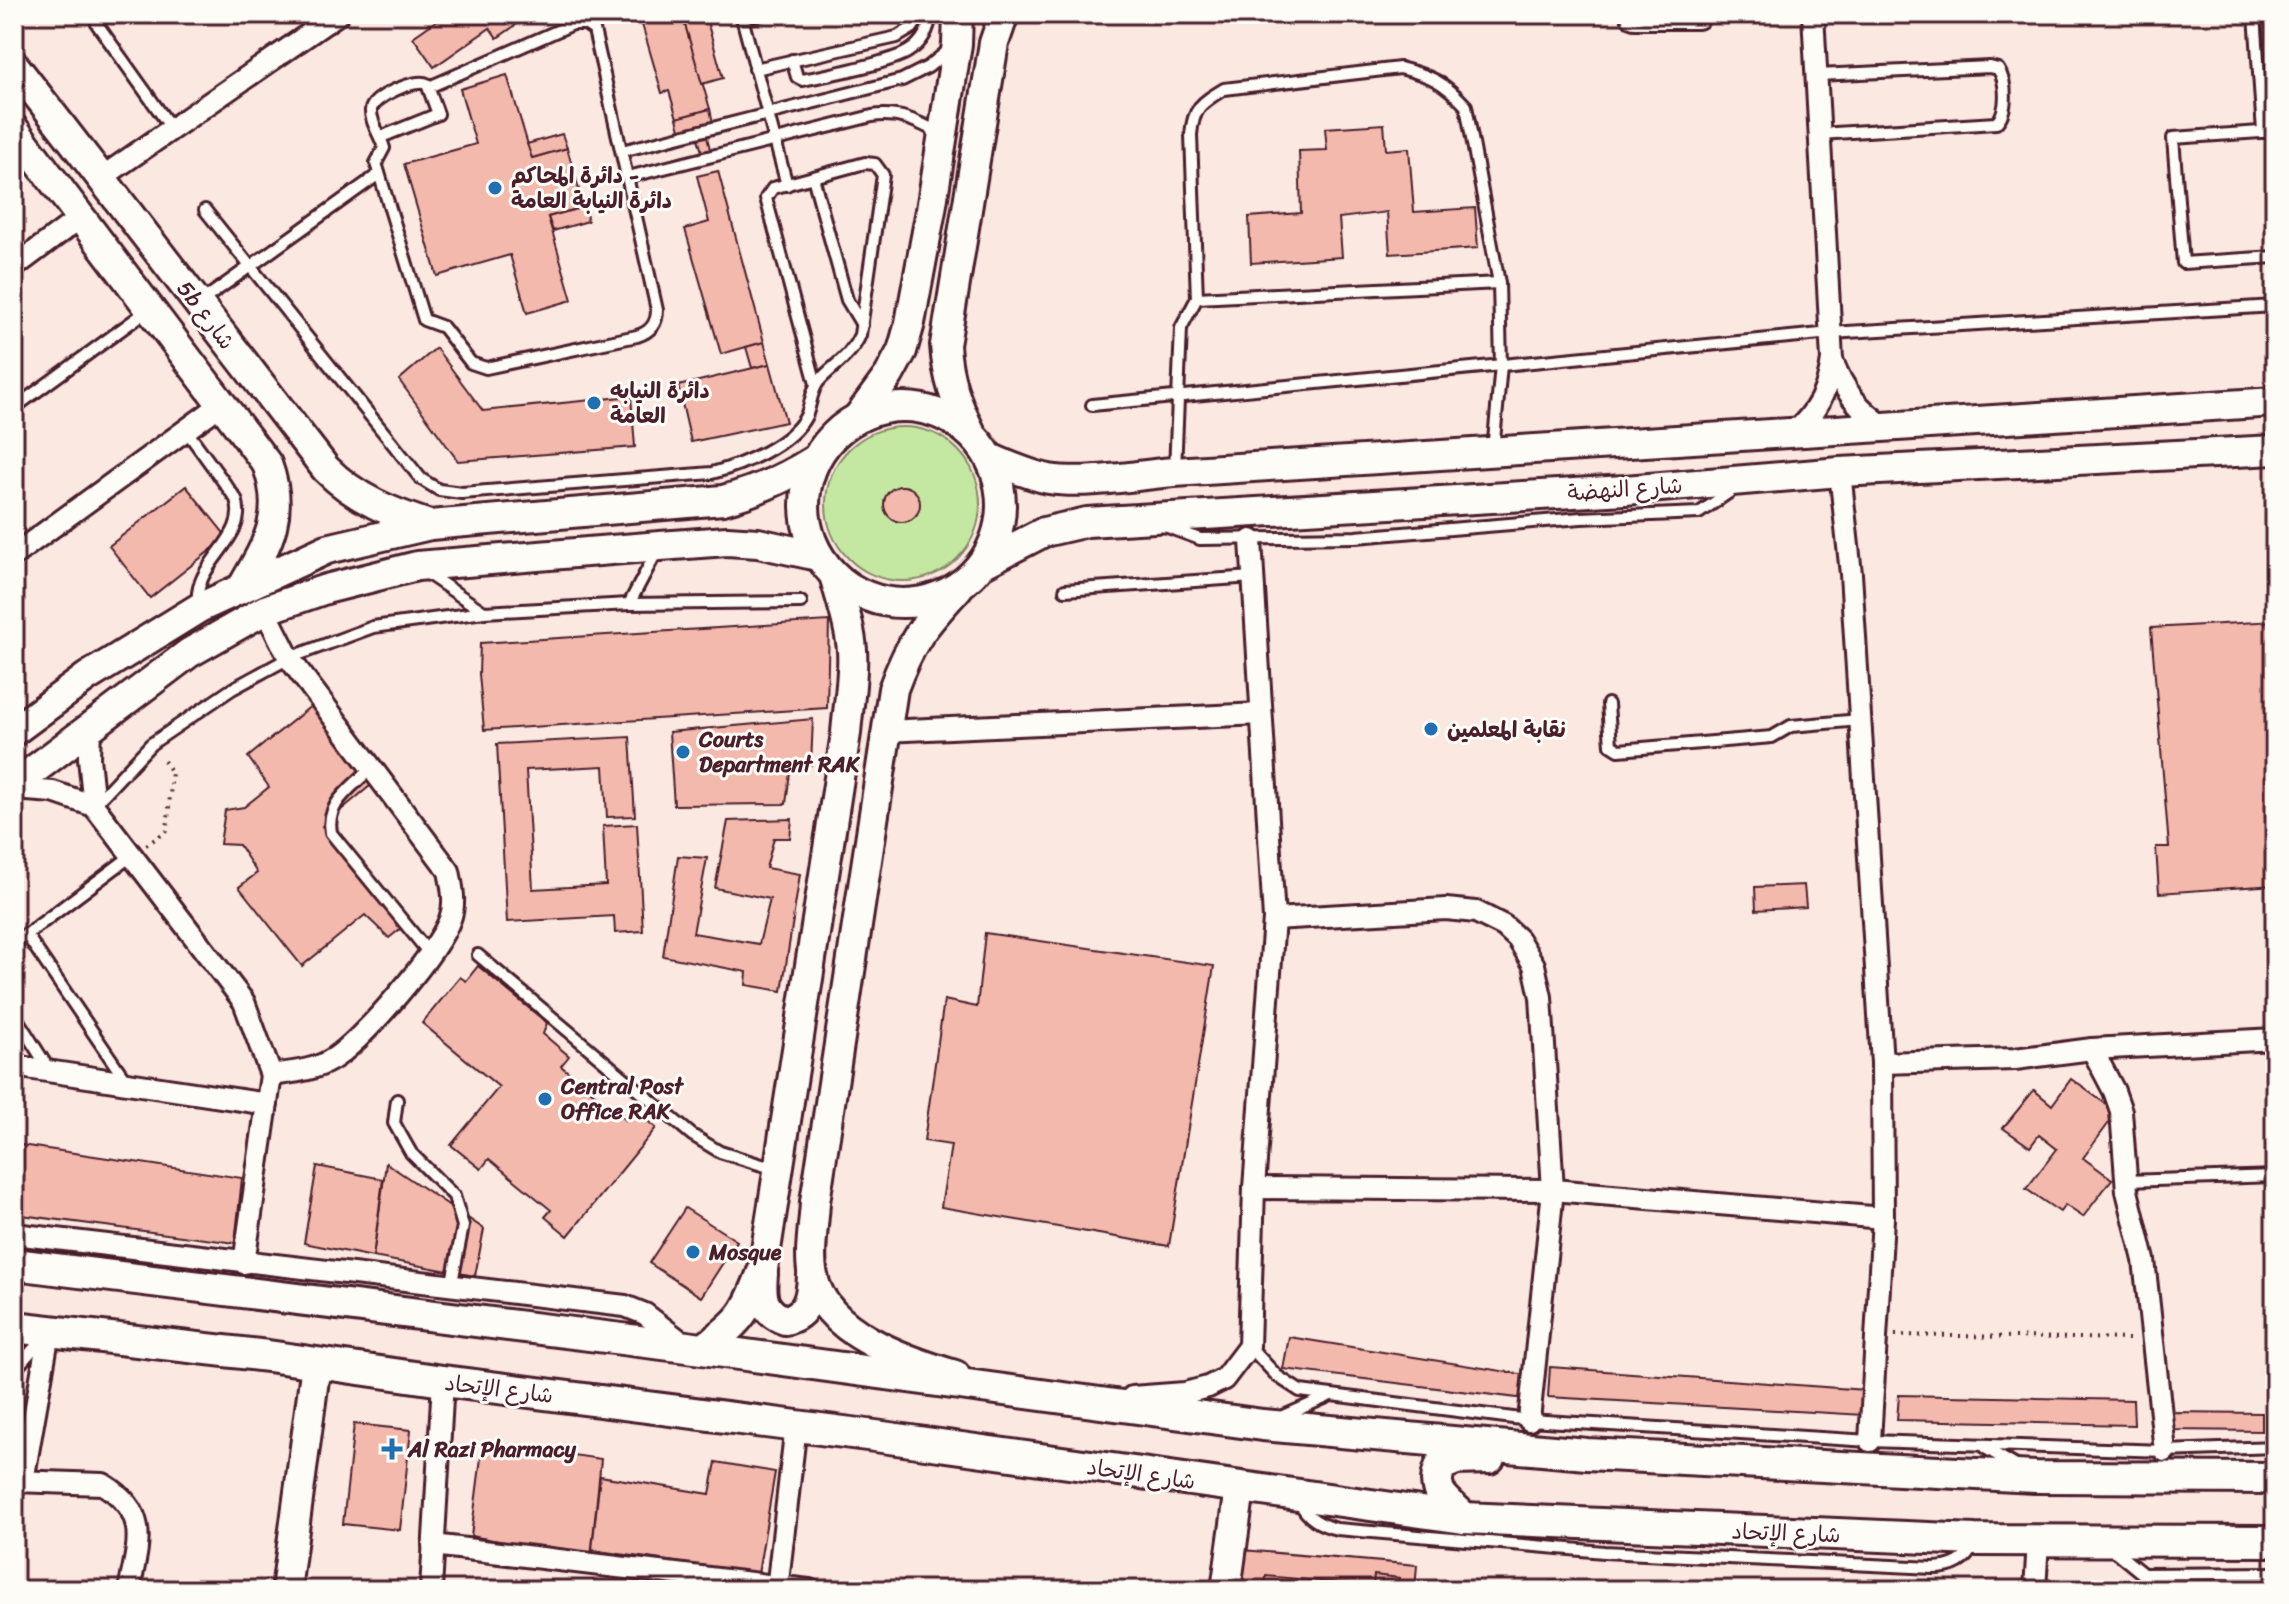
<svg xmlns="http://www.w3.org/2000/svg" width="2289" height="1604" viewBox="0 0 2289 1604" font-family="Sriracha,'Playpen Sans Arabic',sans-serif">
	<rect width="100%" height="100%" fill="#fae8e1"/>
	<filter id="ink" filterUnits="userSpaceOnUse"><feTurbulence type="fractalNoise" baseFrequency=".0125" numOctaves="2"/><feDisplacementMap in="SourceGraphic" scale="16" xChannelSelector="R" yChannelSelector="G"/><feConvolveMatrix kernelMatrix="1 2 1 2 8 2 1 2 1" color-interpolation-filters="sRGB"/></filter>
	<g filter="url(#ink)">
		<circle fill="#c4e8a2" stroke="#878466" stroke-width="2" cx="903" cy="504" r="77"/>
		<g fill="#f4b9ad" stroke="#4a1f2b" stroke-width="2">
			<path d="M446 14H532L497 38 490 28 434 67 413 37Z"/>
			<path d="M639 14H682L710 109 677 118 669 91 662 93Z"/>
			<path d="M682 14H705L723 78 702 84Z"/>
			<path d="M507 75 532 158 567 148 584 207 548 217 572 300 527 313 510 255 437 276 404 164 476 144 460 89Z"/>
			<path d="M710 109 713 123 681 133 677 118Z"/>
			<path d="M1384 124 1386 150 1409 148 1414 212 1475 208 1478 248 1390 254 1387 212 1339 218 1342 257 1251 263 1249 217 1301 213 1299 151 1327 150 1325 128Z"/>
			<path d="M706 133 711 153 703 155 697 135Z"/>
			<path d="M562 134 567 148 532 158 527 144Z"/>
			<path d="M718 171 764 342 721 354 685 229 709 222 697 176Z"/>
			<path d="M584 207 588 221 553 231 548 217Z"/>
			<path d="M764 342 770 364 752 368 746 347Z"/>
			<path d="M436 348 483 411 631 396 635 447 458 461 399 380Z"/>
			<path d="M770 364 786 422 691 442 678 386Z"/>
			<path d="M186 486 227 537 150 598 109 546Z"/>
			<circle cx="902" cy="504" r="18"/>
			<path d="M829 621 827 708 484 730 479 674 480 643Z"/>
			<path d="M2275 621V885L2159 893 2156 847H2169L2151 628Z"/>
			<path d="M311 706 371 785 322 826 405 925 389 938 365 915 302 966 239 887 257 873 239 845 220 844 225 810 244 807 269 787 248 757Z"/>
			<path d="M813 719 811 765 791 764 786 804 674 805 669 732Z"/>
			<path d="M630 737 635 816 607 817 604 766 526 770 533 889 606 885 603 826 637 824 643 931 615 933 614 916 507 922 497 744Z"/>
			<path d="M792 819 790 838H774L766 868 800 874 782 991 746 985 747 972 663 956 678 856 707 858 693 933 759 944 770 899 715 888 728 821Z"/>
			<path d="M1804 885 1806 907 1756 910 1755 887Z"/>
			<path d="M985 933 1214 966 1169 1246 941 1207 951 1145 924 1141 944 1000 977 1007Z"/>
			<path d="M478 966 547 1023 543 1034 569 1056 561 1066 626 1120 634 1110 656 1128 568 1236 545 1217 551 1210 489 1159 481 1169 451 1145 499 1087 422 1023 460 977 466 981Z"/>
			<path d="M2071 1079 2117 1112 2083 1158 2112 1179 2083 1217 2065 1205 2060 1212 2026 1189 2057 1149 2039 1135 2030 1147 2003 1128 2034 1090 2052 1105Z"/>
			<path d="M14 1144 242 1178 235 1243 14 1214Z"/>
			<path d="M386 1163 484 1229 475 1276 373 1257Z"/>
			<path d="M317 1166 383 1179 373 1257 304 1243Z"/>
			<path d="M685 1208 737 1241 701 1297 649 1263Z"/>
			<path d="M1289 1337 1527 1375 1526 1399 1283 1369Z"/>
			<path d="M1550 1367 1865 1390 1864 1415 1548 1397Z"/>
			<path d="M1899 1395 2133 1400 2134 1425 1897 1420Z"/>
			<path d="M2167 1412 2262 1413V1431L2169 1430Z"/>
			<path d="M354 1424 411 1430 400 1530 343 1524Z"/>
			<path d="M483 1442 601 1459 591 1558 471 1536Z"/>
			<path d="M716 1462 775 1472 758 1574 592 1550 600 1476 710 1494Z"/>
			<path d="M1242 1550 1417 1565 1415 1590H1238Z"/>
			<path d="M1374 1575 1399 1578 1398 1590H1265L1266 1576 1373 1586Z"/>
			<path d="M1550 1581 1598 1585 1597 1590H1549Z"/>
		</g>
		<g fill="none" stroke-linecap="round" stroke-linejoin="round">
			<defs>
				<g id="lane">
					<path d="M741 14 787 185"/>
					<path d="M2255 14 2263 132"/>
					<path d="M742 19 762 14"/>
					<path d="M97 24 172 129"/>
					<path d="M792 60 797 77 803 80C827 75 891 63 909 51 922 43 929 30 931 14"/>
					<path d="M755 69 897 37 912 28 922 14"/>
					<path d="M1817 75 1990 67 1998 69C2007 82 2008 112 1996 123L1819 134"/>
					<path d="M2275 131 2173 138 2183 263 2275 257"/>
					<path d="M381 137 438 114 427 84C416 78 372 97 371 110 370 121 381 137 384 148L376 163 424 320 443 327 471 363 486 368 637 336C650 332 657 324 657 310L594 30 585 24H573L429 87"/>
					<path d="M622 151 902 80 928 67 949 50"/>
					<path d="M628 177 872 116C899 112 917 121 941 134"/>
					<path d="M813 177 847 300 862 325"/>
					<path d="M205 210 421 479 439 490 462 493 712 473C742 465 791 445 806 416 811 405 811 390 819 381 834 365 851 356 860 335L883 175 875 164 865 163 773 188 766 198 816 384"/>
					<path d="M1197 298 1499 283"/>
					<path d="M199 303 379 174"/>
					<path d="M1092 405 1831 333 2275 306"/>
					<path d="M14 408 148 310"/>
					<path d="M186 430 236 499C250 539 193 562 198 603"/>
					<path d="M1175 470 1181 328 1197 298 1191 135C1193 108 1201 103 1224 89L1400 68C1432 76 1444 82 1466 106L1499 283 1501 365 1493 451"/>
					<path d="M1165 526 1200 539 1356 537 1581 518 1699 513 1734 489"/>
					<path d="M425 572 484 612"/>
					<path d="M1065 590 1253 577"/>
					<path d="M629 604 658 549"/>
					<path d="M1608 704 1611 745 1619 750 1772 737 1791 726 1860 720"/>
					<path d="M371 768C352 788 325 803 331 833L429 953"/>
					<path d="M95 804 151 744 232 689 289 658 373 627 484 612 629 604 801 602"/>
					<path d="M26 934 126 1081"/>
					<path d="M14 944 131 856"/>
					<path d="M478 955 692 1135 720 1152 775 1169"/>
					<path d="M14 1014 50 1071"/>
					<path d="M397 1100 394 1123 411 1153 454 1196 463 1226 451 1287"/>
					<path d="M2126 1181 2275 1176"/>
					<path d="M1249 1346 1277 1376 1300 1391 1529 1420 1870 1441 2165 1451 2275 1447"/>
					<path d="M14 1364H20L44 1337"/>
					<path d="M1279 1418 1327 1397"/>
					<path d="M1985 1448 2016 1466"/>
					<path d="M1299 1501C1307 1518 1320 1525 1337 1529L1604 1552 1933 1568C1950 1568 1965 1563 1973 1546"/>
					<path d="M2111 1548 2143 1574 2275 1573"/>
				</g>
				<g id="street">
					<path d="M101 178 338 14"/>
					<path d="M14 267 81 217"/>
					<path d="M1832 360C1843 390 1859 410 1885 427"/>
					<path d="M1794 433C1817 412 1828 391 1832 360L1813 14"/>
					<path d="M1840 472 1851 574 1882 1063 1883 1218 1870 1441"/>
					<path d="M14 555 223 403"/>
					<path d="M265 610 289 658 449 871C452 886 456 904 450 919 439 951 361 1043 331 1060 313 1071 291 1072 271 1075"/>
					<path d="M90 726 89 758 94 806 244 1002 271 1075 244 1263"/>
					<path d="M885 731 1261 714"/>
					<path d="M14 789 53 792 94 806"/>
					<path d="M1274 919 1446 909 1476 912 1504 926 1518 939 1534 965 1541 997 1553 1190 1529 1420"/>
					<path d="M2092 1049 2114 1091 2121 1111 2127 1191 2144 1260 2165 1451"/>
					<path d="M1882 1063 2015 1059 2092 1049 2275 1039"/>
					<path d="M14 1066 267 1104"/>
					<path d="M1254 1188 1553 1190 1883 1218"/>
					<path d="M14 1234 625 1306 645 1314 684 1344"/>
					<path d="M1132 1397 1185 1393 1208 1387 1224 1379 1249 1346 1254 1188 1274 919 1251 540"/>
					<path d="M14 1481 103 1484C151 1513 138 1544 129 1590"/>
					<path d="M23 1481 49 1332"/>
					<path d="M433 1545 809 1590"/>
					<path d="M431 1590 443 1381"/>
					<path d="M777 1590 796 1425"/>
					<path d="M2035 1590 2038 1541"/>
				</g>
				<g id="secondary">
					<path d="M1635 14H1697"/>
					<path d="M14 65 326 469C356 499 390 512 429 525"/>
					<path d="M14 129 267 464C286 515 268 543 243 586"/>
					<circle cx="903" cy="505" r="98"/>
					<path d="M859 416 889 375 902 351 910 323 931 210 957 44 958 14"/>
					<path d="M971 433C956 403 947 378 945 345L994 43 1004 14"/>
					<path d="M990 458C1009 466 1028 475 1049 479 1087 485 1136 475 1174 472L2275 402"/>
					<path d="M984 563 1044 532 1087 522 1625 490 1840 472 2275 450"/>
					<path d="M14 731 87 677 199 608 327 549 430 525 723 500C757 491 784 479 814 460"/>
					<path d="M14 785 189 653 265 610 326 589 417 566 660 546 727 541 758 543 818 556"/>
					<path d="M763 1274C761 1296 762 1312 785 1320 808 1315 811 1297 812 1276"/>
					<path d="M703 1349C741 1320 746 1315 763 1269L846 733C848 706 854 677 852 650 850 625 841 600 834 575"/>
					<path d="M955 1375C908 1361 824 1333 813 1276 808 1254 814 1225 815 1202L893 689C911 640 923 626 958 588"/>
					<path d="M286 1590 316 1364"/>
					<path d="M1226 1590 1240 1488"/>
				</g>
				<g id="primary">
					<path d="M14 1264 687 1347 1263 1425 1587 1454 2035 1477 2275 1478"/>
					<path d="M14 1327 268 1356 443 1381 875 1436 1464 1518 1975 1540 2275 1541"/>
					<path d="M1464 1518C1446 1499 1429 1493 1441 1465L1456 1459 1489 1458"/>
				</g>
			</defs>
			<use href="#lane" stroke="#4a1f2b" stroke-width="16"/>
			<use href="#street" stroke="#4a1f2b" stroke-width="26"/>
			<use href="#secondary" stroke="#4a1f2b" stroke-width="34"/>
			<use href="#primary" stroke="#4a1f2b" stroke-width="36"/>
			<g stroke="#4a1f2b" stroke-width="4" stroke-dasharray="2 6" stroke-linecap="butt">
				<path d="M146 845 167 831 172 772 161 757"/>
				<path d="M1895 1335 2134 1339"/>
			</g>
			<use href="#lane" stroke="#fdfcf7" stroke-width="10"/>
			<use href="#street" stroke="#fdfcf7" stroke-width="20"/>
			<use href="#secondary" stroke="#fdfcf7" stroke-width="28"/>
			<use href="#primary" stroke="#fdfcf7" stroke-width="30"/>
		</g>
	</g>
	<g fill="#1f6fb2" stroke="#fdfcf7" stroke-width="3">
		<circle cx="495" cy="188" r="8"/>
		<circle cx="594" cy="403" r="8"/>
		<circle cx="1431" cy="729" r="8"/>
		<circle cx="683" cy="752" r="8"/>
		<circle cx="545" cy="1099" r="8"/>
		<circle cx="693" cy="1252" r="8"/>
		<path d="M388 1437h8v8h8v8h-8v8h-8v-8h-8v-8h8z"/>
	</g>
	<g text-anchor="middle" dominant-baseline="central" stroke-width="6" stroke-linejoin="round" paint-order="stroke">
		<g font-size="22" font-weight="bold" fill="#4a1f2b" stroke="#fdfcf7" text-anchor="start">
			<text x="511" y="175">دائرة المحاكم -<tspan x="511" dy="25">دائرة النيابة العامة</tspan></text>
			<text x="610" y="390">دائرة النيابه<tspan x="610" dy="25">العامة</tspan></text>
			<text x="1447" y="729">نقابة المعلمين</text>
			<text x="699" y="739">Courts<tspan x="699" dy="25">Department RAK</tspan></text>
			<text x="561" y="1086">Central Post<tspan x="561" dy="25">Office RAK</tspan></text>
			<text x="709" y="1252">Mosque</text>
			<text x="408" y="1449">Al Razi Pharmacy</text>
		</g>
		<g font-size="22" fill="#4a1f2b" stroke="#fdfcf7">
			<text transform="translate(206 315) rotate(53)">5b شارع</text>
			<text transform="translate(1625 489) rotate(-4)">شارع النهضة</text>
			<text transform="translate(499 1389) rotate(7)">شارع الإتحاد</text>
			<text transform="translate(1141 1474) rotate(8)">شارع الإتحاد</text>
			<text transform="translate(1786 1533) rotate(2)">شارع الإتحاد</text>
		</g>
	</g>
	<rect width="2289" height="1604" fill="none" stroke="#fdfcf7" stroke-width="48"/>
	<rect x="24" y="24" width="2241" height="1556" fill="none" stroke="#4a1f2b" stroke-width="3" filter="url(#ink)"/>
</svg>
